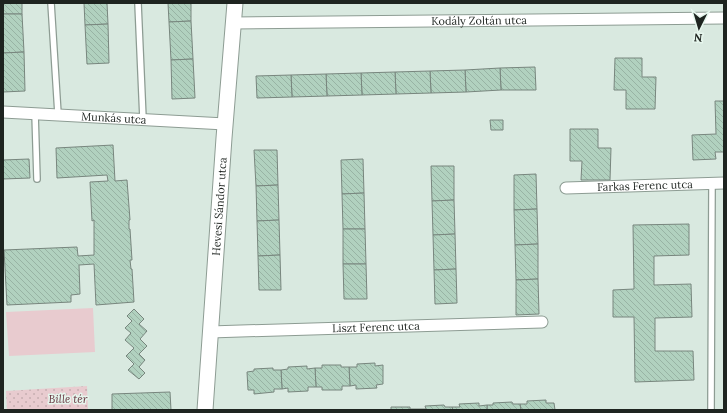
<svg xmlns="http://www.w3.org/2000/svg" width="727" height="413" viewBox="0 0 727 413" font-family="Lora,serif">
	<defs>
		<pattern id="green-dots" width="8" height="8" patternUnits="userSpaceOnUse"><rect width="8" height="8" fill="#e8cbcf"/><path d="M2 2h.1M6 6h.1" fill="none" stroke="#c7aeb1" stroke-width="1.8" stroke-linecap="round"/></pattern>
		<pattern id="building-back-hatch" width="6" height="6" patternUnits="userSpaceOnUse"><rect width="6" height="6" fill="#b1d1bf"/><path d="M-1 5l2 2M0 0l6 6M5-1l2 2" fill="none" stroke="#98b3a4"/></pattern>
	</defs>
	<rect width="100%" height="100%" fill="#d9e9e0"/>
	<path fill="url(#green-dots)" d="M87 386 88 410H7L6 391Z"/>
	<path fill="#e8cbcf" d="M93 308 95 352 9 356 6 312Z"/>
	<g fill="url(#building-back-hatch)" stroke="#78867e">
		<rect x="3" y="3" width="19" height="11"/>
		<path d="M84 3H107L108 24 85 25Z"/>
		<path d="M168 3H191V21L169 22Z"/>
		<path d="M3 14H22L24 52 3 53Z"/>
		<path d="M191 21 193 59 171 60 169 22Z"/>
		<path d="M108 24 109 63 87 64 85 25Z"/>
		<path d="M24 52 25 91 3 92V53Z"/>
		<path d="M615 58H642V77H656L655 109H626V90H614Z"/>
		<path d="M193 59 195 98 172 99 171 60Z"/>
		<path d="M535 67 536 90H501L500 68Z"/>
		<path d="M500 68 501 90 466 92 465 70Z"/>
		<path d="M465 70 466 92 431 93 430 71Z"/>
		<path d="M430 71 431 93 396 94 395 72Z"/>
		<path d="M395 72 396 94 362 95 361 73Z"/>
		<path d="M361 73 362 95 327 96 326 74Z"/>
		<path d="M326 74 327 96 292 97 291 75Z"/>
		<path d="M291 75 292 97 257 98 256 76Z"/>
		<path d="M715 101H724V152H715L716 159 693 160 692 135 716 134Z"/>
		<path d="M490 120H503V130H491Z"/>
		<path d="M570 129H598V148H611L610 180H581L582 161H570Z"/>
		<path d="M113 145 115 181 127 180 130 220H129V229H130L132 260H130L131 269H132L134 302 96 305 94 264 79 265 80 294 71 295V302L7 305 4 250 77 247 78 256 94 255V220L92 221 90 182 108 181 107 175 57 178 56 148Z"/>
		<path d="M254 150H277L278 185 256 186Z"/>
		<path d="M29 159 30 178 3 179V160Z"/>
		<path d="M363 159 364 193 342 194 341 160Z"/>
		<path d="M431 166H454V200L432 201Z"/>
		<path d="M536 174 537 209 514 210V175Z"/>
		<path d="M278 185 279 220 257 221 256 186Z"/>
		<path d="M364 193 365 229H343L342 194Z"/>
		<path d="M454 200 455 234 433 235 432 201Z"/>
		<path d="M537 209 538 244 515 245 514 210Z"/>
		<path d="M279 220 280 255 258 256 257 221Z"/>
		<path d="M689 224V255L654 256V285L691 284 692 317 655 318V351H693L694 380 635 382 634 317H613V290L634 289 633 225Z"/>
		<path d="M343 229H365L366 264H343Z"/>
		<path d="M455 234 456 269 434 270 433 235Z"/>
		<path d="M538 244V279L516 280 515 245Z"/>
		<path d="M280 255 281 290H259L258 256Z"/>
		<path d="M343 264H366L367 299H344Z"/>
		<path d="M456 269 457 303 435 304 434 270Z"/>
		<path d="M538 279 539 314 516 315V280Z"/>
		<path d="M134 309 144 319 139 324 147 331 140 339 147 346 139 354 145 360 139 367 145 373 139 379 128 370 134 364 126 356 134 348 125 340 131 333 125 328 132 321 127 316Z"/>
		<path d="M375 363V366L383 365V384L376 385 377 388 356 389V385L350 386 349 367H357V364Z"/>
		<path d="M322 365H341V367H349L350 386H342V390H322V387H316L315 368H322Z"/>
		<path d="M307 366V369L315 368 316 387H308V391L288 392V388L282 389 281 370 288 369V367Z"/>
		<path d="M273 368V370H281L282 389H274V392L254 394V390H248L247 372 254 371V369Z"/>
		<path d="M170 392 171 410H112V394Z"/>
		<path d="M546 400V403H554L555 410H521L520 404H527V401Z"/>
		<path d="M512 402 513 404H520L521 410H487V405H493V403Z"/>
		<path d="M479 403V406L487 405V410H453L452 407H460L459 404Z"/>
		<path d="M444 405 445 407H452L453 410H418V409H426L425 406Z"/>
		<path d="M391 407H410V409H418V410H391Z"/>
	</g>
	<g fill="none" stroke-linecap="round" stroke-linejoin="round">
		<defs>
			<g id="service">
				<path d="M51 3 58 114"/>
				<path d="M138 3 143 119"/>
				<path d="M35 113 37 179"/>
				<path d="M711 410 712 184"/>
			</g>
			<g id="minor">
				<path id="s1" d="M233 23 724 18"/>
				<path id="s2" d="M3 112 225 124"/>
				<path id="s3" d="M566 188 724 183"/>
				<path id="s4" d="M210 332 542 322"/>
			</g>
			<g id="secondary">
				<path id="s5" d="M205 410 224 138 235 3"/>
			</g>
		</defs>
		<use href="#service" stroke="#8d9c93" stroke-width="8"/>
		<use href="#minor" stroke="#8d9c93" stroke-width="13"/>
		<use href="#secondary" stroke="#8d9c93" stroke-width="17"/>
		<use href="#service" stroke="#fff" stroke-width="5.5"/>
		<use href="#minor" stroke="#fff" stroke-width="11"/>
		<use href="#secondary" stroke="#fff" stroke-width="15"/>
	</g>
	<g text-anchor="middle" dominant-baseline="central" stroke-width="3" stroke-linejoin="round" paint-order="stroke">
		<g font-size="11" fill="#1e2420" stroke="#e6f6ed">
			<text stroke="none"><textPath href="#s1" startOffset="246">Kodály Zoltán utca</textPath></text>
			<text stroke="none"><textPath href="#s2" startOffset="111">Munkás utca</textPath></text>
			<text stroke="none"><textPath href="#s3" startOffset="79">Farkas Ferenc utca</textPath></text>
			<text stroke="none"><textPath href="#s5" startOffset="204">Hevesi Sándor utca</textPath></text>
			<text stroke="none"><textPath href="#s4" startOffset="166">Liszt Ferenc utca</textPath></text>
		</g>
		<g font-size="11" font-style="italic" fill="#65333e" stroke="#e6f6ed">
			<text x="68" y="399">Bille tér</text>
		</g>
	</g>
	<rect width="727" height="413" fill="none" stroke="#1e2420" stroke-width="8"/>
	<g transform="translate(699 28) rotate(185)" stroke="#e6f6ed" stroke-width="3" paint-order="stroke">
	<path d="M0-3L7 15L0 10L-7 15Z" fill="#1e2420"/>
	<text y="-6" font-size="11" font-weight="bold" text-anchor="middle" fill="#1e2420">N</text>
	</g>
</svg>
